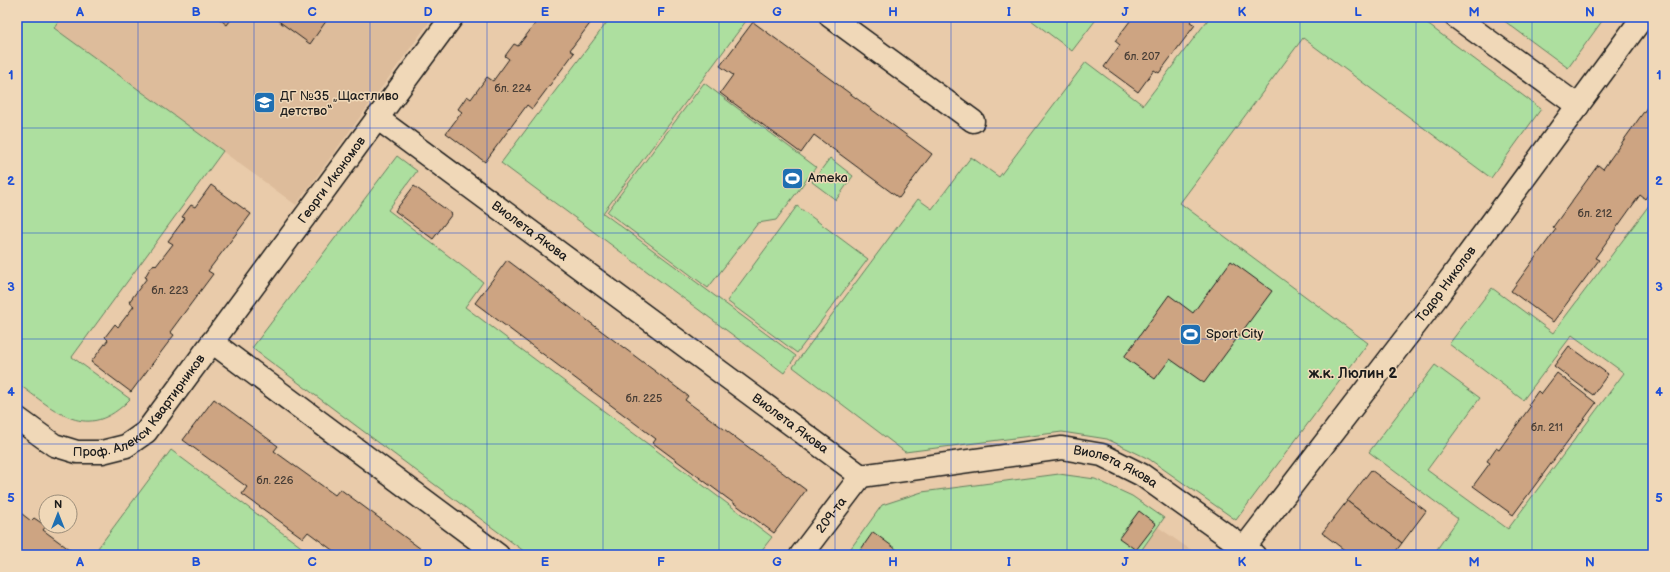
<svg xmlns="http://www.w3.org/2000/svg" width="1670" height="572" viewBox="0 0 1670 572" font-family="'Balsamiq Sans',sans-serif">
	<rect width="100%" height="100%" fill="#e9cbaa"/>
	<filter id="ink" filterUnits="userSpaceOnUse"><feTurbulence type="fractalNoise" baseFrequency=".025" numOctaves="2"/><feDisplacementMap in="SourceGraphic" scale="8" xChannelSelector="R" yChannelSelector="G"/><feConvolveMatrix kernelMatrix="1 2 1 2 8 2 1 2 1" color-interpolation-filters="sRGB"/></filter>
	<g filter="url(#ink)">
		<g fill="#ddbc9b">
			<path d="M62 17H433L296 205 54 28Z"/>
			<path d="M1158 527 1198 555H1138Z"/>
		</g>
		<g fill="#addf9f" stroke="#647e5e">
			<path d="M17 17H62L54 28 223 151 72 357 130 399C87 444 56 411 17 383Z"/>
			<path d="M611 17H749L603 213 796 356 784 373 501 163Z"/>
			<path d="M1027 17H1098L1072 51Z"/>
			<path d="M1210 17H1418L1541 109 1491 178 1303 38 1180 203 1368 343 1236 520 1149 459 1107 439 1062 432 905 452 793 367 918 199 932 209 971 157 999 177 1086 62 1143 105Z"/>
			<path d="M1499 17H1605L1568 68Z"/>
			<path d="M704 83 816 167 776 220 758 223 708 288 607 212Z"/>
			<path d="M397 156 417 171 388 210 483 282 465 307 772 537 758 555H529L252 348Z"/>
			<path d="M830 158 853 176 836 200 812 182Z"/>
			<path d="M1653 200V555H1433L1458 519 1369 452 1435 365 1480 398 1427 470 1508 529 1624 373 1572 335 1523 400 1449 344 1492 288 1553 333Z"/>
			<path d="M797 206 868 259 797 353 727 301Z"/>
			<path d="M171 450 312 555H107L98 548Z"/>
			<path d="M1059 474 1095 479 1132 496 1164 518 1138 555H846L882 505 922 492Z"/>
		</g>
		<g fill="#cda482" stroke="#1c1c1c">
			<path d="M217 17H233L227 25Z"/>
			<path d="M273 17H329L310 44Z"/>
			<path d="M534 17H595L570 50 574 53 532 109 527 105 485 162 446 133 462 112 458 109 467 96 471 99 487 77 493 81 509 59 505 56 514 44 518 46 535 24 531 21Z"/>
			<path d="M1133 17H1194L1190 22 1195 25 1159 73 1154 70 1138 92 1104 67 1120 45 1115 41Z"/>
			<path d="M753 22 932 154 899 198 814 135 801 153 720 93 733 75 720 66Z"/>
			<path d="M1653 99V188L1645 199 1640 195 1595 258 1599 260 1553 322 1511 291 1556 229 1553 227 1598 165 1603 169Z"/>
			<path d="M211 185 251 214 208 271 213 274 170 332 174 335 131 392 91 362 108 340 105 337 115 324 118 327 134 306 129 302 147 278 145 277 149 270 154 264 156 266 173 244 168 241 185 218 182 217 191 205 195 207Z"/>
			<path d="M414 186 452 214 433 239 395 211Z"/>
			<path d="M507 260 688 396 685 400 806 490 774 533 653 443 656 439 475 303Z"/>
			<path d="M1231 261 1272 291 1204 383 1170 359 1155 379 1124 357 1169 295 1193 313Z"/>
			<path d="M1569 346 1608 374 1593 395 1554 366Z"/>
			<path d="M1557 373 1596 403 1513 515 1473 486 1490 463 1487 461 1496 448 1499 450 1530 407 1528 405 1538 391 1541 394Z"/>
			<path d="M214 399 278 446 274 451 335 495 340 489 429 555H339L308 532 303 538 242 494 247 487 183 440Z"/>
			<path d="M1371 470 1426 511 1402 543 1347 501Z"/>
			<path d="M1347 501 1402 543 1393 555H1351L1322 533Z"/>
			<path d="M17 510 31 521 34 518 46 526 43 530 77 555 80 552 85 555H17Z"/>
			<path d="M1139 511 1156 524 1136 550 1119 538Z"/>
			<path d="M873 532 904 555H857Z"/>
		</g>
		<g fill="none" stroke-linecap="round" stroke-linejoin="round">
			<defs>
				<g id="street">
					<path d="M831 17 973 121"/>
					<path d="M1456 17 1578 106"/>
					<path id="s1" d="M377 118 861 476 1062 448 1102 455 1142 475 1254 555"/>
					<path d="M212 342 498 555"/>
					<path id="s2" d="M17 418 54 445 77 452H102L126 446 146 432 452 17"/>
					<path id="s3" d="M1244 548 1434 301 1643 17"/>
					<path id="s4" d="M801 555 861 476"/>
				</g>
			</defs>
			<use href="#street" stroke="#1c1c1c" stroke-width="25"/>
			<use href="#street" stroke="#f0d8b8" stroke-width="22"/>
		</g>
	</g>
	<path fill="none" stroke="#1d4ed8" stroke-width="1" stroke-opacity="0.55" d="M138 17V555M254 17V555M370 17V555M487 17V555M603 17V555M719 17V555M835 17V555M951 17V555M1067 17V555M1183 17V555M1300 17V555M1416 17V555M1532 17V555M17 128H1653M17 233H1653M17 339H1653M17 444H1653"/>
	<defs>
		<symbol id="school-square" viewBox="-11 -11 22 22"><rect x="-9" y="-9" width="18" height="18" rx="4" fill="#1f6fb2" stroke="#f0d8b8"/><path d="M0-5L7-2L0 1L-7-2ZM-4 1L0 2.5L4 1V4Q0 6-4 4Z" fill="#fff"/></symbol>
		<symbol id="stadium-square" viewBox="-11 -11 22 22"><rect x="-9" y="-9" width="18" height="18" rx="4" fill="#1f6fb2" stroke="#f0d8b8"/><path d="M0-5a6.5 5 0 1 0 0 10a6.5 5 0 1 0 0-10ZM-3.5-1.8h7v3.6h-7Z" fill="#fff"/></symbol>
	</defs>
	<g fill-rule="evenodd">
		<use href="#school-square" x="252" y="90" width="25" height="25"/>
		<use href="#stadium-square" x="780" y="166" width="25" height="25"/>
		<use href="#stadium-square" x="1178" y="322" width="25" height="25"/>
	</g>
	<g text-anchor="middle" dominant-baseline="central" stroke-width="3" stroke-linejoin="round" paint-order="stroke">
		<g font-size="11" fill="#483e36">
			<text x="1142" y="56">бл. 207</text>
			<text x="513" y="88">бл. 224</text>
			<text x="1595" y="213">бл. 212</text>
			<text x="170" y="290">бл. 223</text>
			<text x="644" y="398">бл. 225</text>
			<text x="1547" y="427">бл. 211</text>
			<text x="275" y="480">бл. 226</text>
		</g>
		<g font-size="13" fill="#1c1c1c" stroke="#f0d8b8" text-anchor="start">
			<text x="280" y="96">ДГ №35 „Щастливо<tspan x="280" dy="15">детство“</tspan></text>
			<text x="808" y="178">Ameka</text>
			<text x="1206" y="334">Sport City</text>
		</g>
		<g font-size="13" fill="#1c1c1c" stroke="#f0d8b8">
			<text stroke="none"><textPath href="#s2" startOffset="457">Георги Икономов</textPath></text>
			<text stroke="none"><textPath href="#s1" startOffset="190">Виолета Якова</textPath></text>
			<text stroke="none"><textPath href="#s3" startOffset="332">Тодор Николов</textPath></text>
			<text stroke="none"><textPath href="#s2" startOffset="152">Проф. Алекси Квартирников</textPath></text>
			<text stroke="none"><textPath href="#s1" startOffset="514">Виолета Якова</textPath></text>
			<text stroke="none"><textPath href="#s1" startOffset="862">Виолета Якова</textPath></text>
			<text stroke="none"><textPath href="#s4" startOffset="50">209-та</textPath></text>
		</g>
		<g font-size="15" font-weight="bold" fill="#1c1c1c" stroke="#f0d8b8">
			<text x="1353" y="373">ж.к. Люлин 2</text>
		</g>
	</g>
	<rect width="1670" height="572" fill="none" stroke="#f0d8b8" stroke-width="44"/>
	<g transform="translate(58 514)"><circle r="19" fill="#f0d8b8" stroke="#9b8d7a"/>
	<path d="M0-3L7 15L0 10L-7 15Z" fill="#1f6fb2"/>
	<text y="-6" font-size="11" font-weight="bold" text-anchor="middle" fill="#1c1c1c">N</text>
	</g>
	<rect x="22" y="22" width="1626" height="528" fill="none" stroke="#1d4ed8" stroke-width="1.5"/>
	<g font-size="13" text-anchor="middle" font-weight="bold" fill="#1d4ed8">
		<text x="80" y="16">A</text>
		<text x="196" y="16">B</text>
		<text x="312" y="16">C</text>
		<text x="428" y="16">D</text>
		<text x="545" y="16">E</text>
		<text x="661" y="16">F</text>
		<text x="777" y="16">G</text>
		<text x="893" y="16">H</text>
		<text x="1009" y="16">I</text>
		<text x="1125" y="16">J</text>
		<text x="1242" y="16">K</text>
		<text x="1358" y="16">L</text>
		<text x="1474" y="16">M</text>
		<text x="1590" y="16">N</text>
		<text x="11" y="79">1</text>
		<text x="1659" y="79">1</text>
		<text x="11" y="185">2</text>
		<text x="1659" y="185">2</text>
		<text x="11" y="291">3</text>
		<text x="1659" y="291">3</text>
		<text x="11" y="396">4</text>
		<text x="1659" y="396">4</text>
		<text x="11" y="502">5</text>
		<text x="1659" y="502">5</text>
		<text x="80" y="566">A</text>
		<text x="196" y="566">B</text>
		<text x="312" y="566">C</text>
		<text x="428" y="566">D</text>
		<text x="545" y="566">E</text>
		<text x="661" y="566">F</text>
		<text x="777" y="566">G</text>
		<text x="893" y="566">H</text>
		<text x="1009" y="566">I</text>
		<text x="1125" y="566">J</text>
		<text x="1242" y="566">K</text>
		<text x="1358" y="566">L</text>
		<text x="1474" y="566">M</text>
		<text x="1590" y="566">N</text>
	</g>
</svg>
